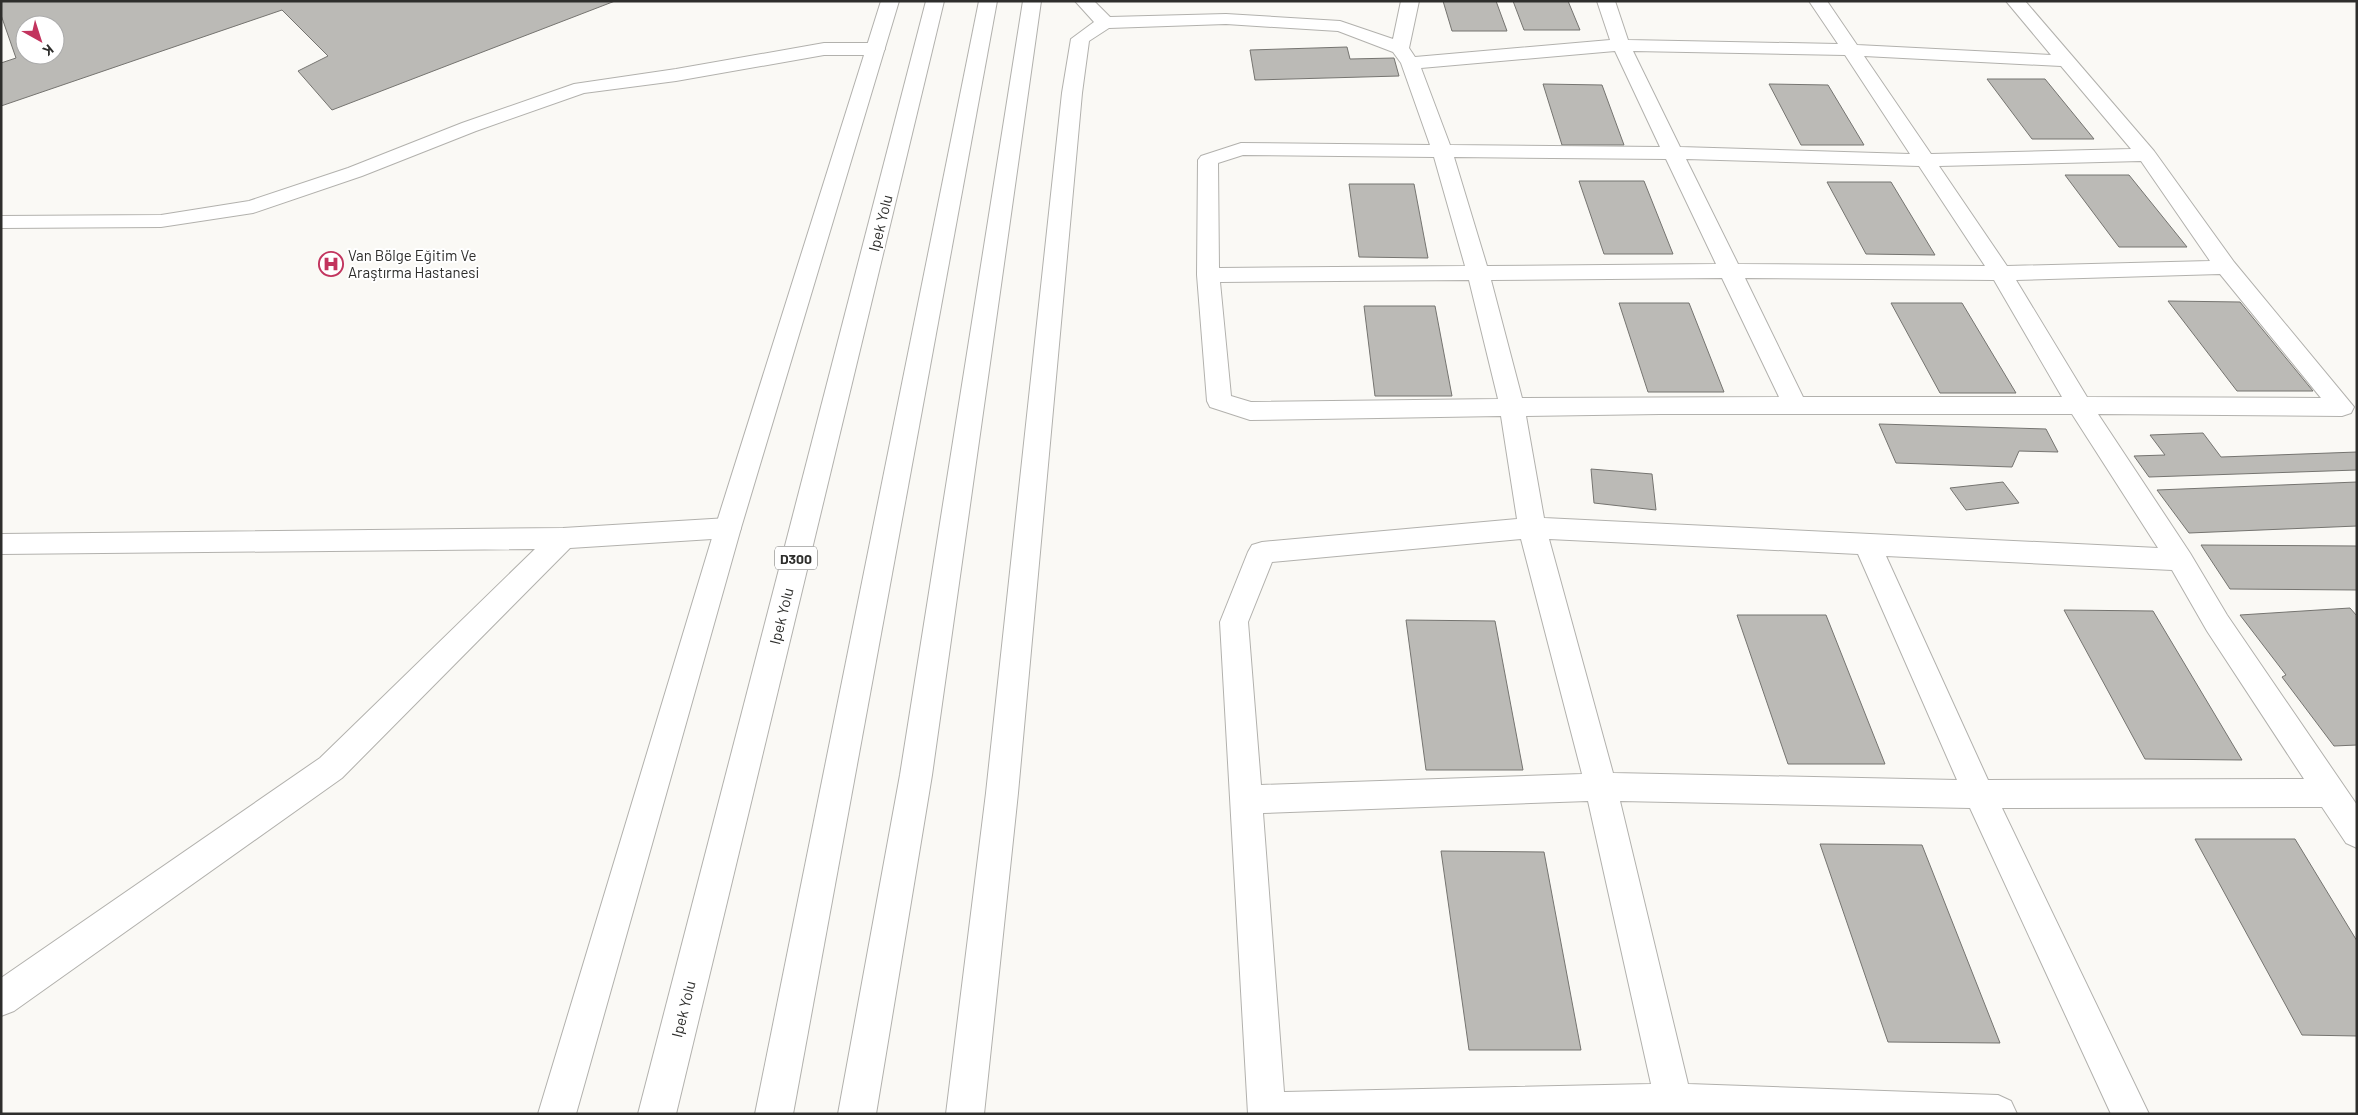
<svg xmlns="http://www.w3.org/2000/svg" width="2358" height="1115" viewBox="0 0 2358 1115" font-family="Barlow,sans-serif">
	<rect width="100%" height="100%" fill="#faf9f5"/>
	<g fill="#bbbab6" stroke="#757470" fill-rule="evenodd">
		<path d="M1 1H615L332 110 298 71 328 56 282 10 1 106V63L16 58 1 15ZM25 25H55V55H25Z"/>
		<path d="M1443 1H1496L1507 31H1452Z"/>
		<path d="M1513 1H1568L1580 30H1524Z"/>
		<path d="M1347 47 1350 59 1394 58 1399 76 1255 80 1250 50Z"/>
		<path d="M1987 79H2045L2094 139H2032Z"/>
		<path d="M1543 84 1602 85 1624 145H1562Z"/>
		<path d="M1769 84 1828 85 1864 145H1801Z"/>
		<path d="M2065 175H2129L2187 247H2119Z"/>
		<path d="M1579 181H1644L1673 254H1604Z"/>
		<path d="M1827 182H1891L1935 255 1866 254Z"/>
		<path d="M1349 184H1414L1428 258 1359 257Z"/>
		<path d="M2168 301 2240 302 2313 391H2237Z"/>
		<path d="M1619 303H1689L1724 392H1648Z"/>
		<path d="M1891 303H1962L2016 393H1940Z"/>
		<path d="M1364 306H1435L1452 396H1375Z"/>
		<path d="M1879 424 2046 429 2058 452 2019 451 2012 467 1896 463Z"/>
		<path d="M2203 433 2221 457 2357 452V470L2149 477 2134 456 2165 455 2150 435Z"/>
		<path d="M1591 469 1652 474 1656 510 1594 503Z"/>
		<path d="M2003 482 2019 503 1966 510 1950 488Z"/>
		<path d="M2357 482V526L2189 533 2157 490Z"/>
		<path d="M2201 545 2357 546V590L2230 589Z"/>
		<path d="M2350 608 2357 616V745L2334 746 2282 677 2286 675 2240 615Z"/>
		<path d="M2064 610 2153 611 2242 760 2145 759Z"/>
		<path d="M1737 615H1826L1885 764H1788Z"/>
		<path d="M1406 620 1495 621 1523 770H1426Z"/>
		<path d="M2195 839H2295L2357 941V1036L2302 1035Z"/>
		<path d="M1820 844 1922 845 2000 1043 1888 1042Z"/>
		<path d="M1441 851 1544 852 1581 1050H1469Z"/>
	</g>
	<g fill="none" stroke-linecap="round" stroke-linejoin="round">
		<defs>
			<g id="minor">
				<path d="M1075 1H1094L1110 17 1226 14 1340 21 1393 39 1401 1H1419L1409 48 1415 57 1610 40 1597 1H1615L1628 40 1838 44 1809 1H1827L1857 45 2051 55 2006 1H2025L2154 151 2234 262 2354 407 2351 413 2342 416 2098 414 2190 553 2227 615 2357 805V848L2346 843 2322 807 2002 808 2149 1114H2111L1970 808 1620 801 1688 1084 1998 1095 2011 1101 2017 1114H1248L1220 622 1248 552 1252 545 1262 542 1517 519 1501 416 1250 420 1210 407 1207 401 1197 275 1198 160 1201 156 1241 143 1430 145 1401 63 1393 52 1338 31 1226 24 1109 28 1089 41 1082 93 1018 793 984 1114H946L986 793 1062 93 1071 39 1094 22ZM1615 51 1660 147 1450 145 1421 68ZM1633 51 1845 55 1910 154 1680 147ZM1864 56 2061 66 2131 149 1931 154ZM1243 155 1434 157 1465 266 1219 268 1218 163ZM1454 157 1666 159 1716 264 1487 266ZM1686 159 1919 166 1985 266 1738 264ZM2141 161 2210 261 2007 266 1939 166ZM2220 274 2321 398 2087 397 2016 280ZM1722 278 1779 397 1522 398 1491 280ZM1745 278 1994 280 2062 397H1803ZM1469 280 1498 399 1251 402 1231 396 1220 282ZM1660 414H2072L2158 548 1544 518 1526 416ZM1521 539 1582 774 1261 785 1248 622 1272 562ZM1549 539 1858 554 1957 780 1613 773ZM1886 556 2172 570 2207 631 2304 779 1988 780ZM1588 801 1651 1084 1284 1092 1263 813Z"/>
				<path d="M824 43H876L882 45 885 49 882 53 876 55H824L676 81 584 93 476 131 362 176 253 213 161 227 1 228V216L161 215 249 201 348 168 462 123 574 84 676 69Z"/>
				<path d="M728 518 738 521 741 528 738 535 728 538 570 548 342 778 14 1011 1 1016V978L320 758 535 549 1 554V534L563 528Z"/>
			</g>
			<g id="tertiary">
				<path d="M881 1H899L741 528 576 1114H538L715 528Z"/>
				<path d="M1023 1H1041L932 775 876 1114H838L900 775Z"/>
			</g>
			<g id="trunk">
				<path d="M926 1H944L676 1114H638Z"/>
				<path d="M979 1H997L793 1114H755Z"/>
			</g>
		</defs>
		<use href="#minor" stroke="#b2b1ad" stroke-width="2"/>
		<use href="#tertiary" stroke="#b2b1ad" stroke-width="2"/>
		<use href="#trunk" stroke="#b2b1ad" stroke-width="2"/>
		<use href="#minor" fill="#fff" fill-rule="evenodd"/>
		<use href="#tertiary" fill="#fff" fill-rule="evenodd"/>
		<use href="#trunk" fill="#fff" fill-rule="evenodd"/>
	</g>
	<defs>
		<symbol id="hospital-ring" viewBox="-11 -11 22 22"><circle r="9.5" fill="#fff" stroke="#c2345e" stroke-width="1.5"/><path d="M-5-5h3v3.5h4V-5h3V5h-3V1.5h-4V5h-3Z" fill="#c2345e"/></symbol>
	</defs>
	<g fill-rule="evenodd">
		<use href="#hospital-ring" x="317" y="250" width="28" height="28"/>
	</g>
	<g text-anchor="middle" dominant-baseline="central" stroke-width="4" stroke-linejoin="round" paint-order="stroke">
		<rect fill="#fff" stroke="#6d6d6b" stroke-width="1" x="775" y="546.5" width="42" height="23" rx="4"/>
		<g font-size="14" font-weight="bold" fill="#2e2e2c">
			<text x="796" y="558">D300</text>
		</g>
		<g font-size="15" fill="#2e2e2c" stroke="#fff">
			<text transform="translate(880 223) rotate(-76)">Ipek Yolu</text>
			<text transform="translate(781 616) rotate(-76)">Ipek Yolu</text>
			<text transform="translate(683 1009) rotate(-76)">Ipek Yolu</text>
		</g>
		<g font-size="15" fill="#2e2e2c" stroke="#fff" text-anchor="start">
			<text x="348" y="255">Van Bölge Eğitim Ve<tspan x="348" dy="17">Araştırma Hastanesi</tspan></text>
		</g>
	</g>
	<rect width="2358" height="1115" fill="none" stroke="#2e2e2c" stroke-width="5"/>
	<g transform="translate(40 40) rotate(141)"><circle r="24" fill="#ffffff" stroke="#ababab"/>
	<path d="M0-4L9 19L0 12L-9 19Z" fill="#c2345e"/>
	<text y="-8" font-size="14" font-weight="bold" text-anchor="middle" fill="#2e2e2c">K</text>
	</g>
</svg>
